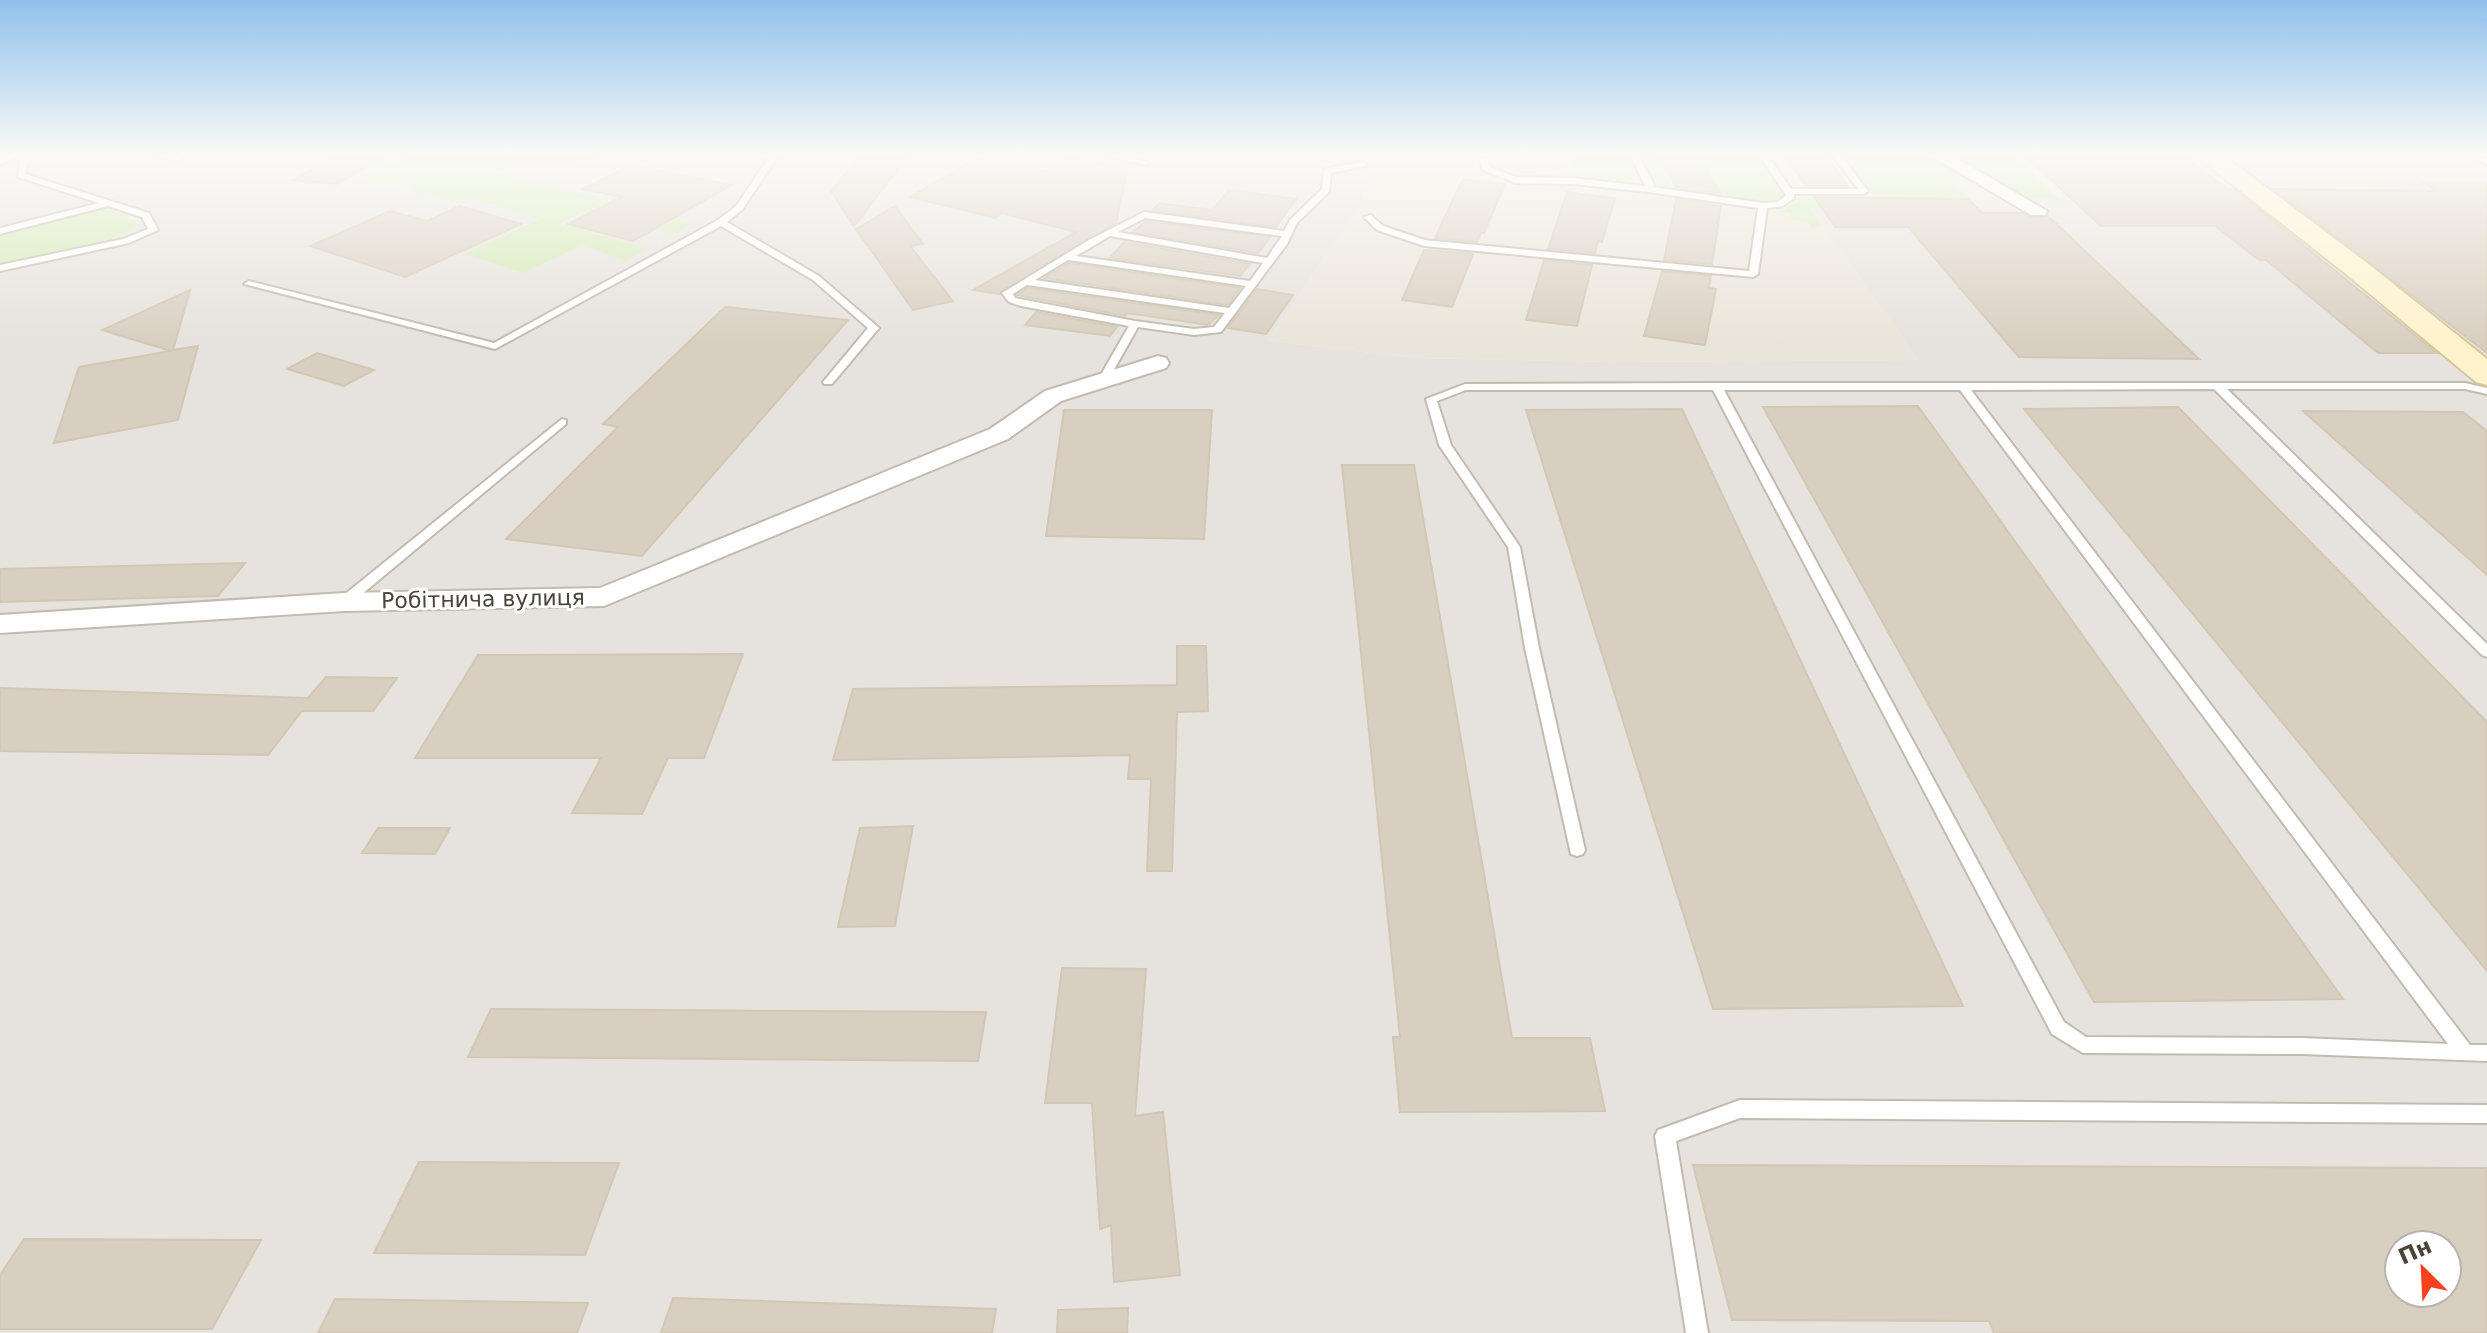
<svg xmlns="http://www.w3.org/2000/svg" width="2487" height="1333" viewBox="0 0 2487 1333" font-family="'DejaVu Sans',sans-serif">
	<rect width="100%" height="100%" fill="#f6f3ec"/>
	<path fill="#eae5da" d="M1387 156H2113L2177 208 2160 211H1814L1921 360 1608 362 1416 358 1267 341 1358 210 1377 162Z"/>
	<path fill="#e6e2dd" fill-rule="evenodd" d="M0 156H1387L1376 163 1358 210 1267 341 1416 358 1608 362 1920 360 1813 211H2160L2159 193 2113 156H2487V1333H0ZM2399 1245H2447V1293H2399Z"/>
	<g fill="#d2eab5">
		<path d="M407 156H637L506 166 495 172 692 223 676 234 583 212 560 224 648 249 625 261 583 245 523 273 465 254 540 219 467 197 453 201 412 191 414 187 364 179Z"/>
		<path d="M1625 156 1632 159 1640 177 1638 180 1628 183 1578 178 1570 157Z"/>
		<path d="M1643 156H1654L1672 187H1707L1714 183 1698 156H1758L1784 194C1756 214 1723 194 1693 191 1683 190 1671 193 1662 188 1653 183 1648 165 1643 156Z"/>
		<path d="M1844 156H1930L1962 173 1961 177 1948 180 1972 199H1900L1906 209 1809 208 1822 226 1812 228 1808 222 1792 219 1790 213 1780 212 1804 198C1827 199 1853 207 1873 193Z"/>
		<path d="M1951 156H2015L2060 200C2011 198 1991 182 1951 156Z"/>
		<path d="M109 209 142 225 107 241 0 263V236L92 210Z"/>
	</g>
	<g fill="#d8cfc1" stroke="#d3c7b4" stroke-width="2" fill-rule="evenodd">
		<path d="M336 156H385L337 184 293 180Z"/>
		<path d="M860 156H908L854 226 831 191Z"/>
		<path d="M1658 156H1698L1721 194 1676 187Z"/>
		<path d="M1785 156H1826L1848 186H1806Z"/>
		<path d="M2025 156H2183L2229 190 2234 189 2437 353H2378L2266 260H2259L2215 226H2101Z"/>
		<path d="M1072 157 1127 169 1116 223 999 294 973 290 1076 232 1002 213 995 218 910 197 977 158 1047 172Z"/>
		<path d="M631 165 732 185 633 241 568 224 622 197 583 189Z"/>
		<path d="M1463 179 1505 184 1484 233H1481L1477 242 1435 238Z"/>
		<path d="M2424 183H2487V353L2274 189 2436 191Z"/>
		<path d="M1229 190 1296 199 1276 227 1153 210 1159 203 1212 210Z"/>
		<path d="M1567 192 1615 198 1602 242 1598 241 1595 253 1548 249Z"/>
		<path d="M1814 197 1968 199 1982 213H2022L2031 218 2048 216 2199 359 2019 357 1908 227H1835Z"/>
		<path d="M1676 199 1721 206 1712 264 1664 260Z"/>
		<path d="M460 206 521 224 405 277 310 246 390 211 427 221Z"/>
		<path d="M895 206 923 244 910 246 953 301 913 310 856 229Z"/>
		<path d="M1146 221 1270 237 1258 253 1133 232Z"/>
		<path d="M1124 242 1250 264 1240 276 1110 258Z"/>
		<path d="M1424 250 1473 254 1452 307 1402 300Z"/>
		<path d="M1544 260 1592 265 1577 326 1526 320Z"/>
		<path d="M1069 263 1240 288 1228 305 1044 278Z"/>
		<path d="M1662 271 1711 276 1709 288 1716 289 1705 345 1644 336Z"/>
		<path d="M1028 288 1219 315 1208 325 1127 313 1125 316 1017 295Z"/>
		<path d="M1257 289 1293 295 1266 334 1228 328Z"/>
		<path d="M190 290 173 350 198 346 178 420 54 443 79 367 171 351 102 330Z"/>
		<path d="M725 307 848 320 642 556 506 539 618 427 603 424Z"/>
		<path d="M1036 312 1117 327 1110 336 1025 325Z"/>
		<path d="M317 353 374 370 344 386 287 369Z"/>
		<path d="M1918 406 2343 999 2094 1002 1763 407Z"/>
		<path d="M2178 407 2487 722V971L2024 409Z"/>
		<path d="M1682 409 1963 1006 1713 1009 1526 410Z"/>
		<path d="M1064 410H1212L1204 539 1046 536Z"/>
		<path d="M2303 411 2463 412 2487 431V575Z"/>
		<path d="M1342 465H1414L1512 1038H1590L1605 1111 1400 1112 1393 1037H1400Z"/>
		<path d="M245 563 218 596 0 602V569Z"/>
		<path d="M1177 646H1206L1208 711 1177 712 1172 871H1147L1151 779H1128L1130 755 833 760 853 689 1177 685Z"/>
		<path d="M743 654 704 758H668L642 814 572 813 601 758H415L478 655Z"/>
		<path d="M326 677 397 678 373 711H302L268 755 0 751V688L308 698Z"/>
		<path d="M913 826 895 926 838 927 860 828Z"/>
		<path d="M378 828H450L435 854 362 853Z"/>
		<path d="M1062 968 1146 969 1135 1116 1163 1112 1180 1275 1114 1282 1111 1225 1100 1229 1092 1103H1045Z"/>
		<path d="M491 1009 986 1012 978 1061 468 1057Z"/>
		<path d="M419 1162 619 1163 585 1255 374 1253Z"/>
		<path d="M1693 1165 2487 1168V1333H1994L1989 1321 1732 1320ZM2399 1245H2447V1293H2399Z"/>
		<path d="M24 1239 261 1240 212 1329H0V1275Z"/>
		<path d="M673 1298 996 1309 992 1333H661Z"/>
		<path d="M335 1299 588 1303 577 1333H318Z"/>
		<path d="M1128 1308 1127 1333H1057L1058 1310Z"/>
	</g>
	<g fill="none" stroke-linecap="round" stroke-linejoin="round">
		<defs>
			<g id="lane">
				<path d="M8 156H28L25 174 149 213 158 230 129 243 0 271V265L123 239 148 229 142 217 108 206 0 234V228L99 203 18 177 20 159Z"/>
				<path d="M156 156H180L182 158 178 160Z"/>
				<path d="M770 156H778L742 210 727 222 819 276 879 328 832 384H824L823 382 868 328 813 280 721 226 495 349 244 284 249 281 494 343 718 220 736 206Z"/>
				<path d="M1110 156H1125L1149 163 1145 165Z"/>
				<path d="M1631 156H1639L1654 185 1653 187 1763 203 1778 202 1786 195 1760 156H1768L1791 189H1858L1833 156H1841L1868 191 1864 194H1794V198L1783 206 1767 208 1758 274 1753 277 1424 246 1377 230 1364 217 1371 215 1383 226 1425 240 1749 271 1758 208 1648 192 1573 184 1515 183 1483 170 1480 159 1487 157 1490 167 1516 177 1573 178 1645 186Z"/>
				<path d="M2473 156 2487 159V164L2474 158Z"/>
				<path d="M1362 162 1366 164 1365 166 1331 173 1329 192 1297 223 1287 244 1221 332 1194 335 1138 327 1107 382H1099L1098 380 1129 326 1021 306 1009 302 1002 293 1089 240 1144 212 1284 231 1290 220 1322 189 1324 169ZM1145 218 1282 236 1267 258 1118 232ZM1110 236 1263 263 1250 281 1076 256ZM1068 260 1246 286 1229 308 1035 280ZM1027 285 1225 313 1214 327 1194 329 1135 321 1015 298 1013 294Z"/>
				<path d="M1716 383H2465L2487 388V394L2465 389H2227L2487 644V657L2482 655 2214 389 1971 390 2470 1045H2487V1061L2302 1054 2083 1053 2052 1034 1713 390H1466L1437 401 1451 445 1520 547 1539 648 1585 850 1583 854 1577 856 1571 854 1525 648 1508 547 1439 445 1426 399 1465 384ZM1724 390H1960L2448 1044 2302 1038 2086 1037 2064 1022Z"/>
				<path d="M562 419 566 420V424L349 605H339L337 602 339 599Z"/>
				<path d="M1740 1100 2487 1105V1123L1740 1118 1676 1141 1708 1333H1686L1655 1136 1658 1130Z"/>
			</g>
			<g id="street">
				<path d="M0 156H19L0 164Z"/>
				<path d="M1931 156H1953L2047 211 2045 215H2031Z"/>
				<path d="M1158 356 1166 358 1169 363 1166 368 1061 401 1008 439 604 606 344 611 0 633V615L344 593 600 588 990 429 1045 391Z"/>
			</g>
			<path id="secondary" d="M2196 156H2224L2366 262 2487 359V385L2476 382 2346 274Z"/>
		</defs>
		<use href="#lane" stroke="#c2bbae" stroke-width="4"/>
		<use href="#street" stroke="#c2bbae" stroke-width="4"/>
		<use href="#secondary" stroke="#d6c79b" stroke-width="4"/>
		<use href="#lane" fill="#fff" fill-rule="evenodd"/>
		<use href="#street" fill="#fff" fill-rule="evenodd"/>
		<use href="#secondary" fill="#fff3cd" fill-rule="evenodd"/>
	</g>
	<linearGradient id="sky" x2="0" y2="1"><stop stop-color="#8fc1ec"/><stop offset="0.45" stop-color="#fbfaf6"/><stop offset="1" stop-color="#fbfaf6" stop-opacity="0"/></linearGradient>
	<rect width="2487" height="343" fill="url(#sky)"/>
	<g text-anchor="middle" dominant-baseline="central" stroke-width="6" stroke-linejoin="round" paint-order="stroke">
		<g font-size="22" fill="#4b4439" stroke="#fff">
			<text transform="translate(483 599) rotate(-1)">Робітнича вулиця</text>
		</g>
	</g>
	<g transform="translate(2423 1269) rotate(336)"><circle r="38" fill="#ffffff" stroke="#b7b4b0" stroke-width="2"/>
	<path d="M0-6L14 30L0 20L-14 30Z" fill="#fc3f1d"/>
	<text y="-12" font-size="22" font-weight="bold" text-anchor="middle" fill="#4b4439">Пн</text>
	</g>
</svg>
